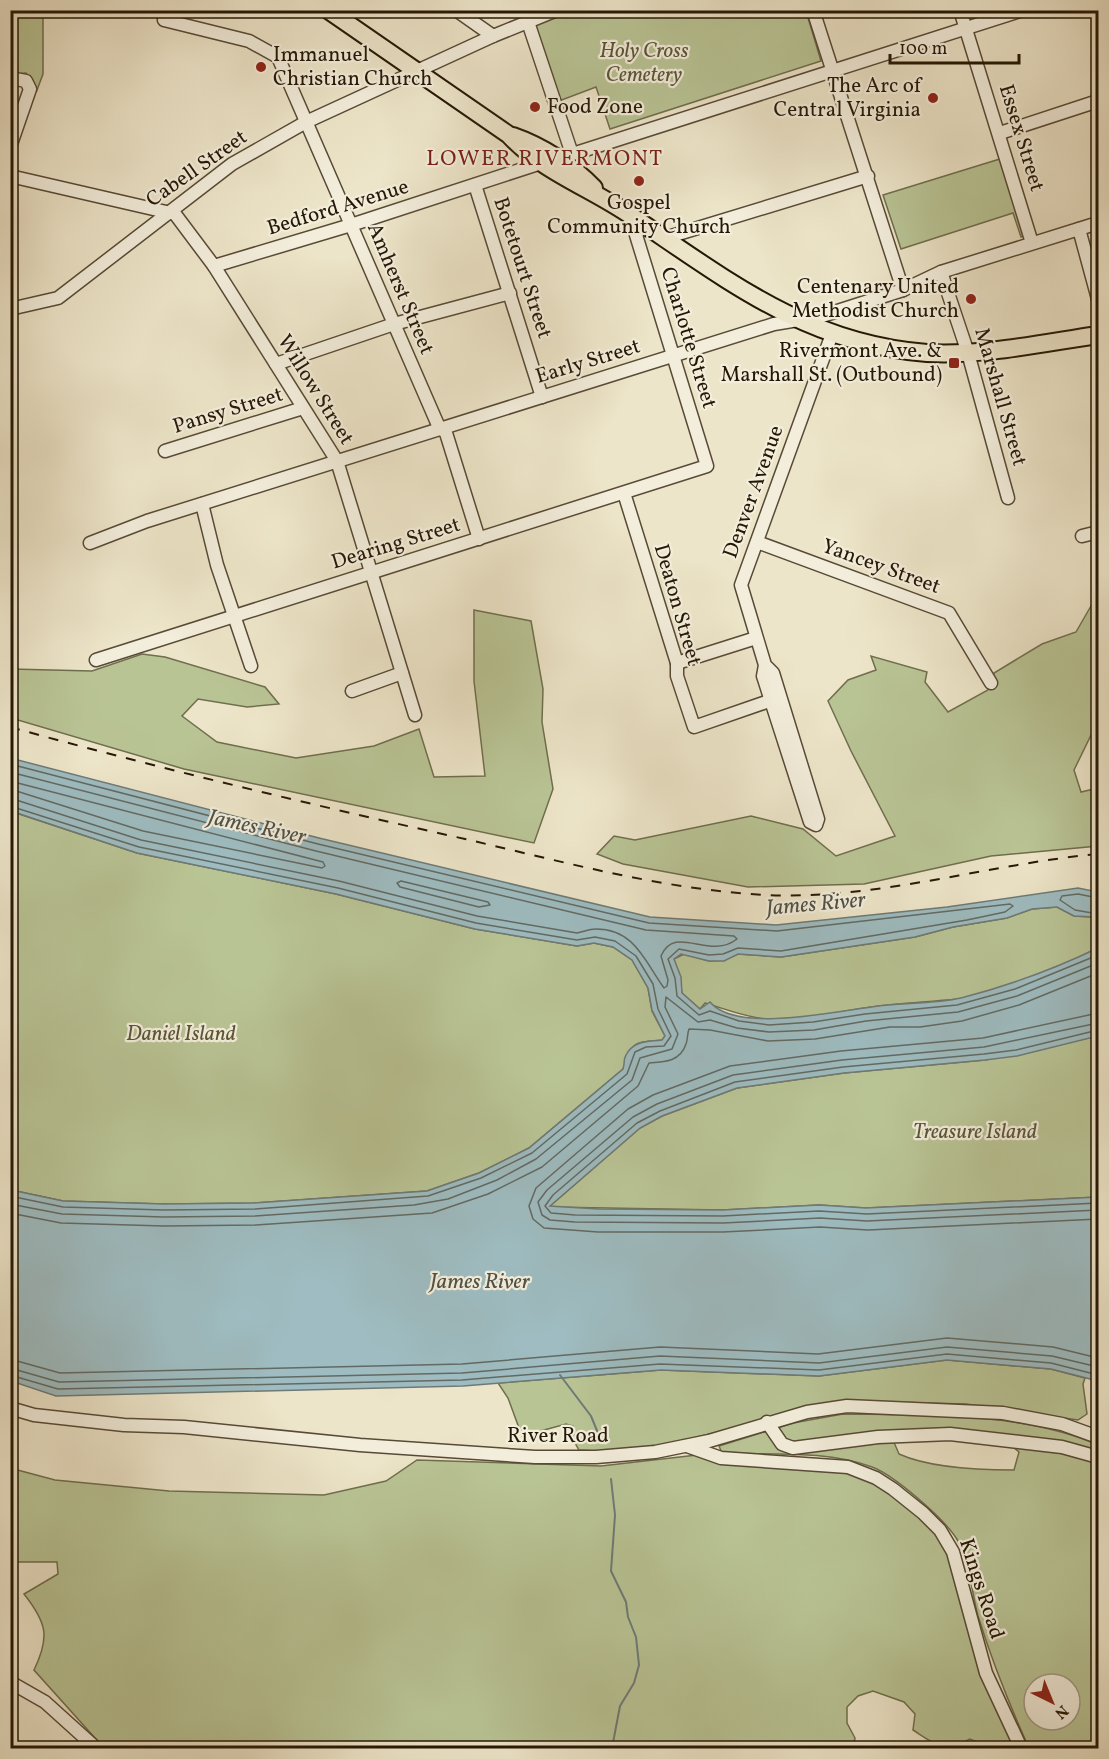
<svg xmlns="http://www.w3.org/2000/svg" width="1109" height="1759" viewBox="0 0 1109 1759" font-family="Vollkorn,serif">
	<rect width="100%" height="100%" fill="#ede5c9"/>
	<filter id="stains"><feTurbulence type="fractalNoise" baseFrequency=".00333" numOctaves="4"/><feColorMatrix values="0 0 0 0 .2 0 0 0 0 .09 0 0 0 0 .02 0 0 0 .5 -.17"/></filter>
	<radialGradient id="worn" r=".72"><stop offset=".6" stop-color="#630" stop-opacity="0"/><stop offset="1" stop-color="#630" stop-opacity=".3"/></radialGradient>
	<g fill="#b9c495" stroke="#6f6e4d" stroke-width="1.5" fill-rule="evenodd">
		<path d="M10 11H43V74L37 90 26 73 11 74Z"/>
		<path d="M570 11H806L821 61 610 129 596 87 559 101 534 25Z"/>
		<path d="M1003 158 1026 235 1021 237 1013 213 901 249 883 195Z"/>
		<path d="M1098 598V724L1095 727 1074 770 1081 792 1098 788V846L991 856 864 884 748 887 623 864 597 854 614 836 635 840 751 816 803 829 836 856 895 836 851 751 828 701 848 680 876 670 871 656 927 672 925 682 948 712 988 690 992 685 994 673 1042 644 1076 632 1095 599Z"/>
		<path d="M474 610 531 621 543 689 542 722 553 789 534 843 184 769 11 718V669L92 671 142 654 165 657 265 687 279 704 247 707 198 699 182 716 217 742 296 758 374 746 419 729 434 777 485 776 474 681Z"/>
		<path d="M10 811 137 853 336 894 475 929 577 946 594 943 613 947 632 960 648 988 652 1011 665 1036 662 1040C630 1043 634 1041 623 1069L529 1148 479 1173 427 1191 254 1203 164 1204 63 1201 11 1190Z"/>
		<path d="M1057 907 1074 916 1093 917 1098 921V948C1060 967 999 993 957 999 929 1002 900 1003 871 1007 837 1012 802 1020 767 1019 744 1017 726 1009 705 1003L700 1009 682 993 674 959 684 954 709 961 724 960 738 954 781 957 915 937 953 927 1007 918 1032 909Z"/>
		<path d="M1098 1036V1197L866 1208 819 1205 723 1210 549 1207 640 1128 662 1116 737 1088 844 1073 985 1060Z"/>
		<path d="M947 1360 1051 1369 1085 1378 1083 1384 1087 1414 1078 1420 966 1404 849 1401 659 1446 614 1452 579 1450 575 1443 573 1426 566 1424 522 1436 508 1398 498 1383 661 1370 819 1376Z"/>
		<path d="M843 1414C923 1415 1024 1412 1098 1445V1748H1029C1010 1706 992 1661 978 1616 972 1594 969 1560 958 1541 946 1520 894 1475 872 1467 826 1450 771 1455 722 1453L719 1446 793 1423ZM943 1436 1013 1447 1019 1452 1014 1470C980 1470 930 1468 899 1454L893 1440ZM1034 1684H1070V1720H1034Z"/>
		<path d="M697 1455C740 1460 840 1462 874 1482 901 1498 924 1520 944 1543L1016 1748H992L970 1739C944 1754 936 1745 913 1730L915 1714 904 1702 873 1691 858 1696 847 1707V1723L855 1738 853 1748H104L34 1670C50 1637 47 1623 24 1594L58 1574 57 1562H11L10 1468 55 1480 169 1491 324 1495 386 1481 417 1460 601 1466Z"/>
	</g>
	<path fill="#9ebcc1" stroke="#6e7a76" stroke-width="1.5" d="M10 758 319 838 650 917 776 925 947 907 1078 888 1098 892V921L1093 917 1074 916 1057 907 1032 909 1007 918 953 927 915 937 781 957 738 954 724 961H709L681 954 674 959 681 977 682 993 700 1009 710 1002C738 1036 848 1008 888 1005 911 1003 939 1003 961 998 1008 986 1054 969 1098 948V1036L1017 1056 985 1060 844 1073 737 1088 662 1116 640 1128 550 1206 599 1209 723 1210 819 1205 866 1208 1098 1197V1381L1051 1369 947 1360 819 1376 661 1370 463 1386 56 1396 11 1381V1190L63 1201 164 1204 254 1203 427 1191 479 1173 529 1148 623 1069C625 1064 623 1060 626 1055 634 1040 648 1042 662 1040L665 1036 652 1010 648 988 632 960 613 947 594 943 577 946 475 929 336 894 137 853 11 811Z"/>
	<g fill="none" stroke-linecap="round" stroke-linejoin="round">
		<g stroke="#626a63" stroke-width="1.5">
			<path d="M10 764 318 844 649 923 777 931 1010 904 1013 906 1005 912 967 920 781 951 738 948 723 954 709 955 679 949 668 959 675 978 677 996 699 1015 710 1011 739 1021 769 1025 813 1022 865 1014 957 1005 1015 989 1098 955"/>
			<path d="M10 772 316 851 646 930 734 936 737 939C709 961 675 923 661 956L668 980 667 986 664 988C645 962 635 929 596 929 589 929 583 932 577 933L477 916 339 881 141 840 10 798"/>
			<path d="M10 781 323 862 325 866 322 868 143 831 10 789"/>
			<path d="M10 806 139 847 338 888 476 923 577 940 595 937 615 941 636 956 653 984 658 1009 671 1036 664 1046 646 1047 635 1052 627 1074 532 1153 481 1178 428 1196 255 1209 164 1210 63 1207 10 1196"/>
			<path d="M401 881 488 902 490 905 479 907 400 887 397 883Z"/>
			<path d="M1098 898 1078 894 1062 896 1060 900 1075 910 1098 914"/>
			<path d="M1098 1013 983 1038 841 1051 730 1066 653 1095 628 1109 536 1188 529 1206 533 1219 544 1228 598 1232H723L820 1227 868 1230 1098 1219"/>
			<path d="M1098 1023 984 1047 842 1060 733 1075 657 1104 633 1117 547 1190 538 1202 542 1215 550 1220 575 1222 723 1223 820 1218 867 1221 1098 1210"/>
			<path d="M1098 1030 1016 1050 984 1054 843 1067 735 1082 660 1111 637 1123 553 1195 545 1206 551 1213 575 1215 723 1216 819 1211 867 1214 1098 1203"/>
			<path d="M10 1204 62 1214 164 1217 255 1216 414 1205 448 1199 497 1180 536 1159 632 1080 640 1058 672 1049 678 1034 665 1007 666 997 698 1022 710 1020 737 1028 769 1032 814 1030 866 1021 958 1012 1017 996 1098 963"/>
			<path d="M10 1213 61 1223 164 1226 256 1225 432 1213 488 1194 542 1167 638 1086 649 1063C664 1062 680 1062 686 1044 688 1039 687 1034 689 1029L710 1030 768 1041 815 1039 890 1027H920L962 1021 1019 1005 1098 973"/>
			<path d="M10 1359 60 1373 462 1364 660 1347 818 1354 947 1338 1053 1347 1098 1358"/>
			<path d="M10 1368 59 1382 462 1373 660 1356 819 1363 947 1347 1052 1356 1098 1367"/>
			<path d="M10 1375 58 1389 462 1380 660 1364 819 1370 947 1354 1051 1363 1098 1375"/>
		</g>
		<g stroke="#6e7a76" stroke-width="2">
			<path d="M560 1375 591 1416 600 1438"/>
			<path d="M611 1479 615 1515 611 1571 626 1602 628 1617 636 1637 639 1665 634 1683 620 1706 612 1748"/>
		</g>
		<defs>
			<g id="minor">
				<path d="M167 10 164 20 249 41 278 57 438 425 446 433 479 539"/>
				<path d="M456 10 493 36"/>
				<path d="M813 10 903 290"/>
				<path d="M960 10 1032 243"/>
				<path d="M528 22 572 154"/>
				<path d="M10 78 26 81 30 89 10 147"/>
				<path d="M1000 133 1098 101"/>
				<path d="M557 159 1023 10"/>
				<path d="M10 176 175 214 214 266 337 461 415 715"/>
				<path d="M475 185 542 397"/>
				<path d="M1079 229 1098 299"/>
				<path d="M665 238 868 176"/>
				<path d="M214 266 351 225 541 163"/>
				<path d="M941 272 968 353 1008 498"/>
				<path d="M10 309 58 298 232 164 306 122 493 36 557 10"/>
				<path d="M276 364 394 324 510 293"/>
				<path d="M165 451 303 408"/>
				<path d="M624 493 677 663V676L694 727 772 700"/>
				<path d="M202 504 217 565 251 666"/>
				<path d="M1082 536 1098 532"/>
				<path d="M757 542 949 613 991 683"/>
				<path d="M90 543 147 521 774 324 822 316 903 290 941 272 1098 223"/>
				<path d="M96 660 707 466 636 235 643 224"/>
				<path d="M677 663 756 638"/>
				<path d="M765 665 763 676 810 822 816 825 818 819 773 673 765 665 741 585 832 334"/>
				<path d="M352 691 402 673"/>
				<path d="M10 1408 34 1415 124 1425 184 1427 360 1445 535 1457H596L655 1452 709 1441 807 1412 847 1406 1003 1413 1062 1424 1098 1437"/>
				<path d="M767 1422 782 1444 793 1448 878 1437 950 1434 1062 1447 1098 1457"/>
				<path d="M687 1446 721 1458 848 1467 876 1478 893 1489 923 1513 940 1530 953 1552 986 1673 1021 1748"/>
				<path d="M10 1682 45 1702 96 1748"/>
			</g>
			<g id="major">
				<path d="M328 10 509 135C543 172 589 187 630 215 726 279 806 344 927 353 984 356 1043 343 1098 335"/>
				<path d="M513 136C542 146 573 166 594 188"/>
			</g>
		</defs>
		<use href="#minor" stroke="#574a36" stroke-width="15"/>
		<use href="#major" stroke="#251705" stroke-width="20"/>
		<use href="#minor" stroke="#f3eedc" stroke-width="12"/>
		<use href="#major" stroke="#ede5c9" stroke-width="16"/>
		<path stroke="#251705" stroke-width="2" stroke-dasharray="10 10" stroke-linecap="butt" d="M10 727C161 769 313 805 465 839 564 862 665 890 767 895 878 900 988 864 1098 854"/>
	</g>
	<g fill="#8f2418" stroke="#f3eedc" stroke-width="2">
		<circle cx="261" cy="67" r="6"/>
		<circle cx="933" cy="98" r="6"/>
		<circle cx="535" cy="107" r="6"/>
		<circle cx="639" cy="181" r="6"/>
		<circle cx="971" cy="299" r="6"/>
		<rect x="948" y="357" width="12" height="12" rx="3"/>
	</g>
	<g text-anchor="middle" dominant-baseline="central" stroke-width="4.5" stroke-linejoin="round" paint-order="stroke">
		<g font-size="21" font-style="italic" fill="#595437" stroke="#f3eedc">
			<text x="644" y="51">Holy Cross<tspan x="644" dy="24">Cemetery</tspan></text>
			<text x="181" y="1034">Daniel Island</text>
			<text x="975" y="1132">Treasure Island</text>
		</g>
		<g font-size="21" fill="#251705" stroke="#f3eedc" text-anchor="end">
			<text x="273" y="55" text-anchor="start">Immanuel<tspan x="273" dy="24">Christian Church</tspan></text>
			<text x="921" y="86">The Arc of<tspan x="921" dy="24">Central Virginia</tspan></text>
			<text x="547" y="107" text-anchor="start">Food Zone</text>
			<text x="639" y="203" text-anchor="middle">Gospel<tspan x="639" dy="24">Community Church</tspan></text>
			<text x="959" y="287">Centenary United<tspan x="959" dy="24">Methodist Church</tspan></text>
			<text x="942" y="351">Rivermont Ave. &amp;<tspan x="942" dy="24">Marshall St. (Outbound)</tspan></text>
		</g>
		<g font-size="21" fill="#251705" stroke="#f3eedc">
			<text transform="translate(1021 138) rotate(73)">Essex Street</text>
			<text transform="translate(197 169) rotate(-35)">Cabell Street</text>
			<text transform="translate(338 208) rotate(-17)">Bedford Avenue</text>
			<text transform="translate(522 268) rotate(72)">Botetourt Street</text>
			<text transform="translate(400 289) rotate(67)">Amherst Street</text>
			<text transform="translate(688 338) rotate(73)">Charlotte Street</text>
			<text transform="translate(588 362) rotate(-17)">Early Street</text>
			<text transform="translate(315 390) rotate(58)">Willow Street</text>
			<text transform="translate(1000 397) rotate(74)">Marshall Street</text>
			<text transform="translate(228 411) rotate(-17)">Pansy Street</text>
			<text transform="translate(754 492) rotate(-70)">Denver Avenue</text>
			<text transform="translate(396 544) rotate(-17)">Dearing Street</text>
			<text transform="translate(881 567) rotate(20)">Yancey Street</text>
			<text transform="translate(677 605) rotate(74)">Deaton Street</text>
			<text x="558" y="1436">River Road</text>
			<text transform="translate(981 1589) rotate(72)">Kings Road</text>
		</g>
		<g font-size="22" letter-spacing="1.5" fill="#7a1f14" stroke="#f3eedc">
			<text x="545" y="159">LOWER RIVERMONT</text>
		</g>
		<g font-size="22" font-style="italic" fill="#4f5147" stroke="#f3eedc">
			<text transform="translate(257 828) rotate(12)">James River</text>
			<text transform="translate(816 905) rotate(-5)">James River</text>
			<text x="480" y="1282">James River</text>
		</g>
	</g>
	<rect width="1109" height="1759" fill="none" stroke="#ede5c9" stroke-width="36"/>
	<rect x="12" y="12" width="1085" height="1735" fill="none" stroke="#251705" stroke-width="3"/>
	<rect x="18" y="18" width="1073" height="1723" fill="none" stroke="#251705" stroke-width="1.5"/>
	<g transform="translate(1052 1702) rotate(137)"><circle r="28" fill="#f3eedc" stroke="#a19886" stroke-width="1.5"/>
	<path d="M0-4.5L10 22L0 15L-10 22Z" fill="#8f2418"/>
	<text y="-9" font-size="16" font-weight="bold" text-anchor="middle" fill="#251705">N</text>
	</g>
	<path d="M890 54v9h129v-9" fill="none" stroke="#251705" stroke-width="3"/>
	<text x="899" y="54" font-size="18" fill="#251705" stroke="#f3eedc" stroke-width="4.5" paint-order="stroke">100 m</text>
	<rect width="100%" height="100%" filter="url(#stains)"/>
	<rect width="100%" height="100%" fill="url(#worn)"/>
</svg>
